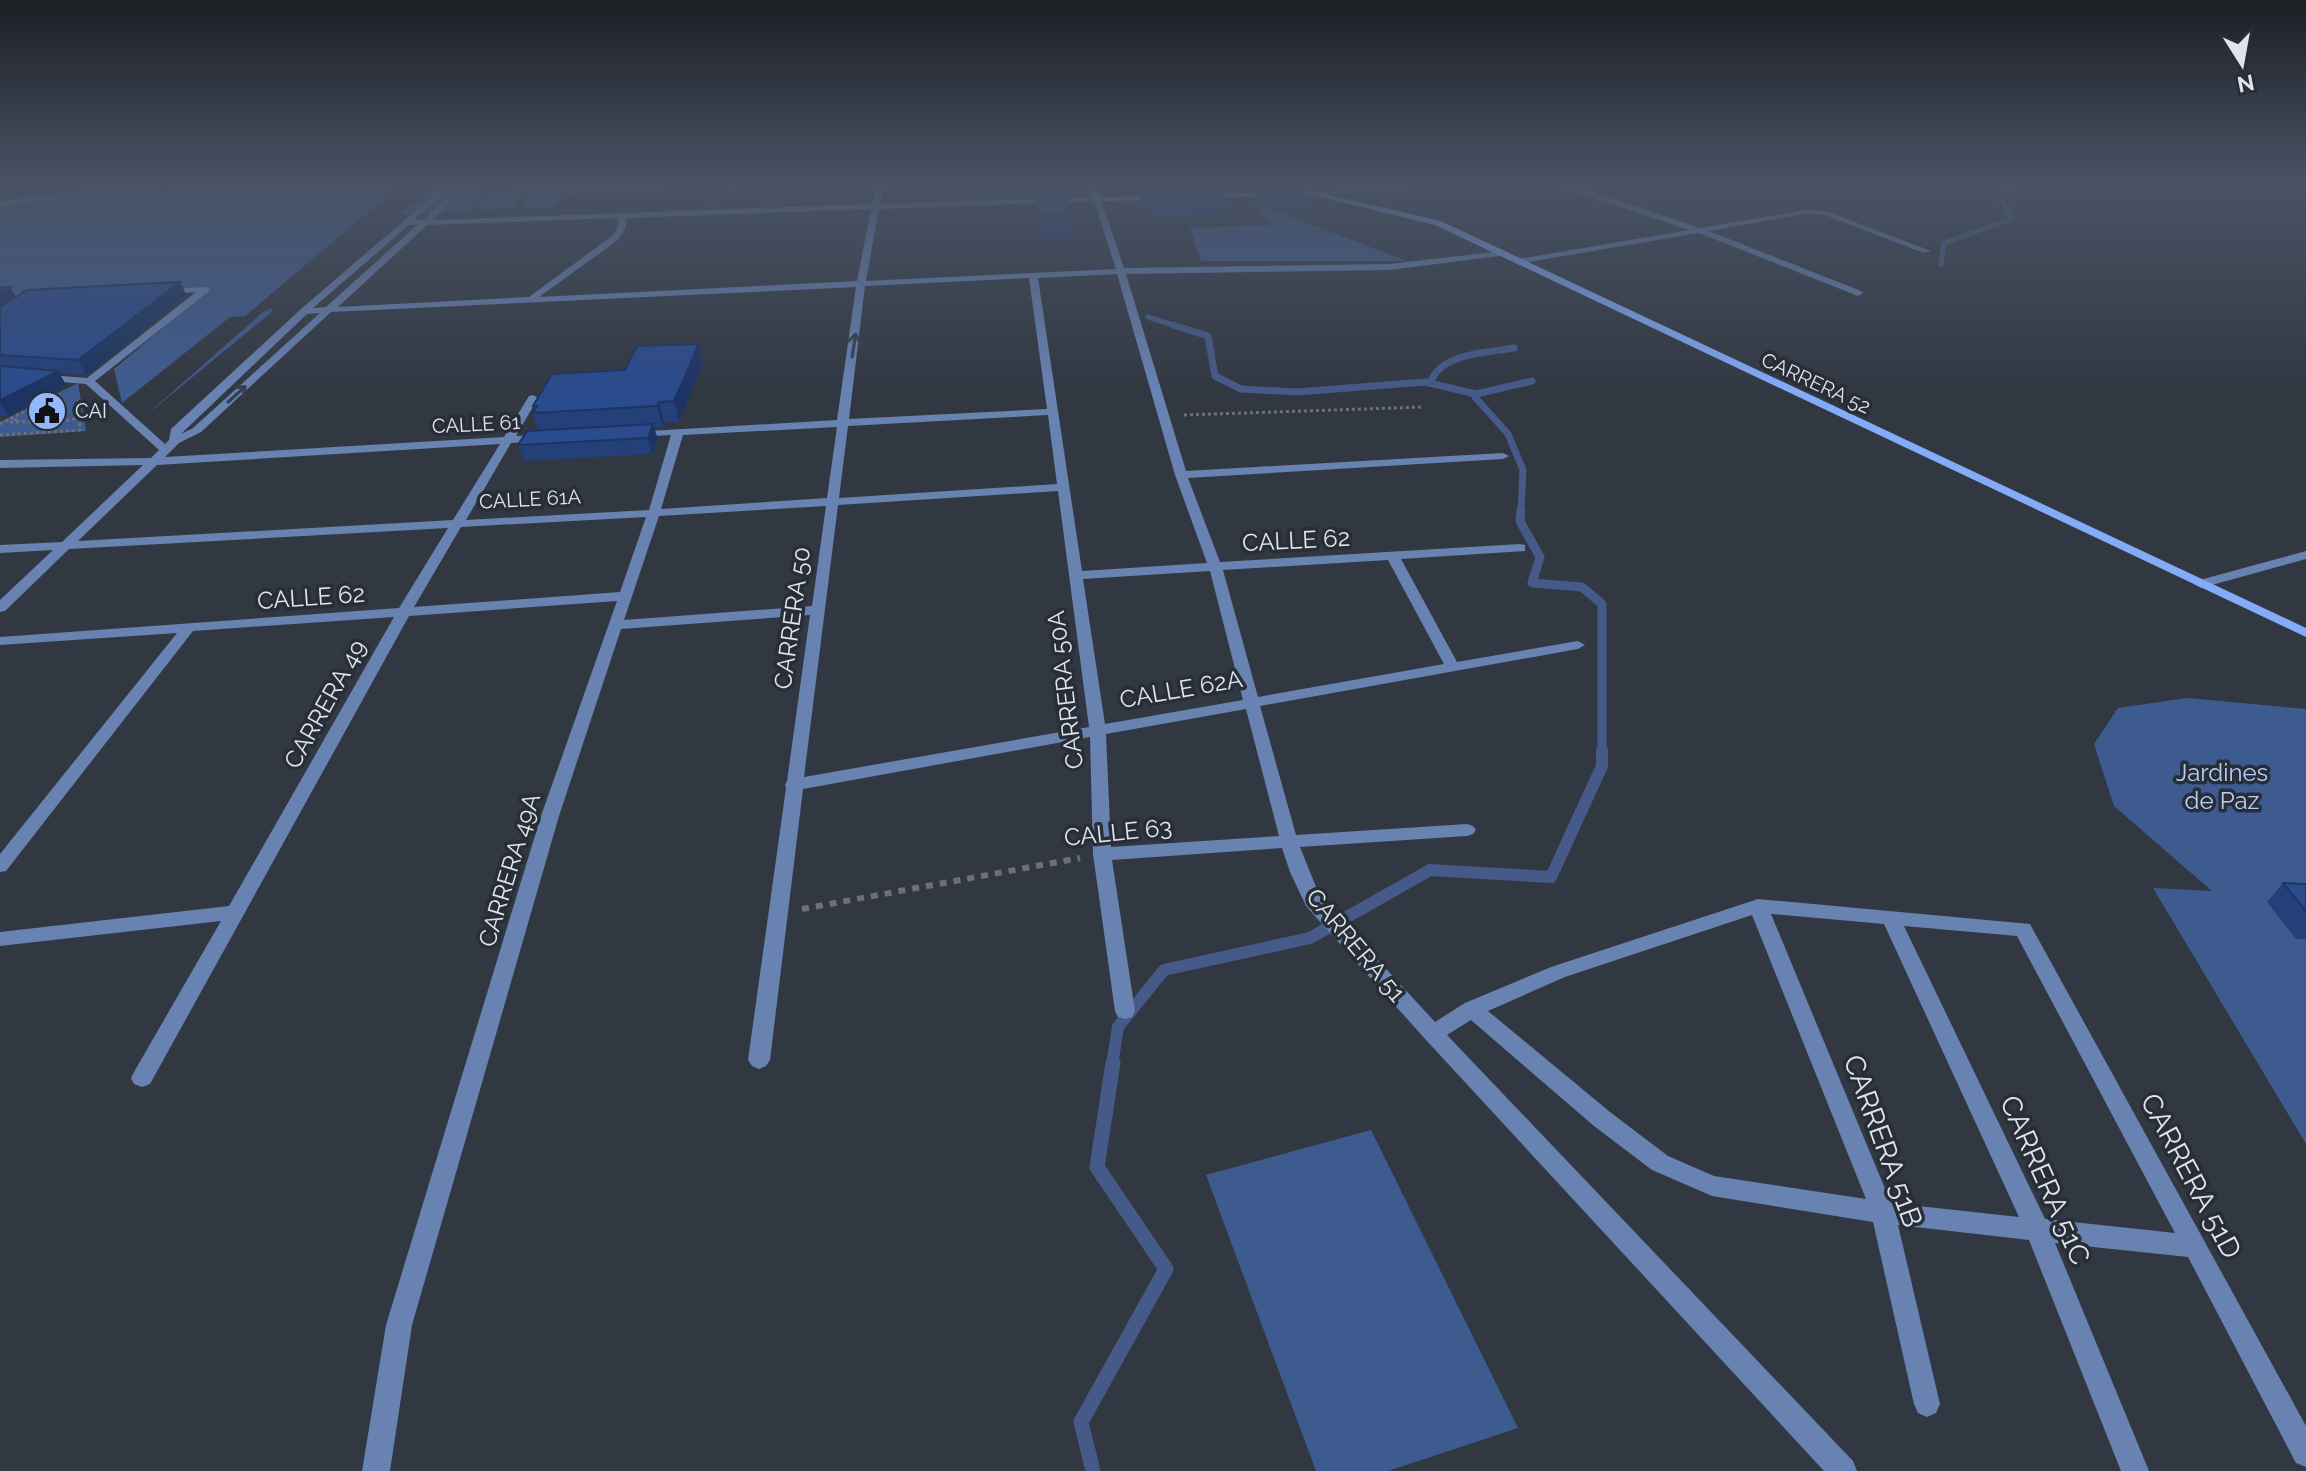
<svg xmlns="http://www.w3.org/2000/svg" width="2306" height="1471" viewBox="0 0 2306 1471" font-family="Raleway,sans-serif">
	<rect width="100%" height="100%" fill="#323842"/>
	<g fill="#3e5b90">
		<path d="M133 184H401L245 316 230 317 122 403 114 369 205 292 0 300V199Z"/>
		<path d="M437 184H461L489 191 468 212 400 214Z"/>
		<path d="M507 184H689L658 191 564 195 554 207 518 209 531 194 526 192 512 208 476 210 492 192 520 191Z"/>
		<path d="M1269 208 1407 261H1201L1190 228 1270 225 1259 209Z"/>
		<path d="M272 308 273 311 145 416 263 312Z"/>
		<path d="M78 383 86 431 0 437V422Z"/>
		<path d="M2187 698 2306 709V1144L2153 888 2212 891 2114 806 2094 744 2118 708Z"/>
		<path d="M1371 1130 1518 1428 1388 1471H1316L1206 1175Z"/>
	</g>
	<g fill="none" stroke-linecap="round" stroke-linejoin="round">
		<g stroke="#455a88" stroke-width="5">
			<path d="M713 200 739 184"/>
			<path d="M1941 265 1944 243 2012 219 1999 195 2017 184"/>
			<path d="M1148 317 1179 327"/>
		</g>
		<g stroke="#455a88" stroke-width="7">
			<path d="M1173 325 1208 336 1215 376 1241 389 1297 392 1425 382 1476 394 1532 381"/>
			<path d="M1430 383C1442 352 1486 353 1514 348"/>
			<path d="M1476 394 1475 397 1508 434 1523 470 1521 512"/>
		</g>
		<path stroke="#455a88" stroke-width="9" d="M1521 510 1520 521 1540 557 1532 583 1582 587 1602 604V752"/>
		<path stroke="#455a88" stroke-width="12" d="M1112 1065 1118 1027 1164 970 1310 938 1430 870 1551 877 1602 766V750"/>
		<path stroke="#455a88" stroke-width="15" d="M1093 1471 1081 1422 1166 1269 1097 1167 1113 1063"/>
		<g stroke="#6b7079" stroke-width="3" stroke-dasharray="3 3" stroke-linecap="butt">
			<path d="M178 192 219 184"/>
			<path d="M87 213C115 224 161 219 188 206"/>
			<path d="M0 289 24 296"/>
			<path d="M64 400 59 422 79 418"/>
			<path d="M1184 415 1423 407"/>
			<path d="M17 419 11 422 60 421"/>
			<path d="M0 424 49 399"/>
			<path d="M0 435 80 430 78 400"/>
		</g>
		<path stroke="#6b7079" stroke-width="6" stroke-dasharray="7 7" stroke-linecap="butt" d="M802 909 1080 858"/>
		<path fill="#6882b2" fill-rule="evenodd" d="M2306 551V559L2201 588 2194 584 2196 581Z"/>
		<g fill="#6882b2" fill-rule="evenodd">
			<path d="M144 184H165L0 206V202Z"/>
			<path d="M463 184H471L432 220 872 204 876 184H884L880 204 1100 197 1124 268 1389 264 1502 251 1503 253 1499 256 1389 270 1126 274 1186 471 1503 453 1509 456 1503 459 1188 478 1220 562 1520 544 1525 545V551L1401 559 1457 662 1578 641 1585 645 1578 649 1260 706 1296 835 1467 824 1473 826 1476 830 1473 834 1467 836 1300 847 1320 897 1435 1022 1465 1003 1551 967 1758 899 2030 924 2306 1426V1467L2296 1463 2188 1257 2055 1243 2149 1471H2121L2029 1240 1898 1225 1940 1404 1936 1413 1927 1417 1918 1413 1914 1404 1873 1222 1712 1196 1652 1170 1594 1126 1471 1020 1447 1035 1853 1461 1857 1471H1824L1426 1040 1306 906 1290 872 1282 848 1112 860 1135 1011 1132 1017 1125 1019 1118 1017 1115 1011 1093 854 1090 737 803 789 770 1060 766 1066 759 1069 752 1066 748 1060 786 788 785 785 787 781 810 615 621 629 559 816 412 1325 390 1471H362L386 1325 541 816 617 601 409 616 150 1084 142 1087 134 1084 131 1078 134 1072 221 921 0 946V932L229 906 394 617 193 631 6 871 0 872V854L177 633 0 645V637L399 608 448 528 69 549 5 611 0 612V600L53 550 0 553V545L62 542 143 465 0 468V460L151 458 159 450 86 384 0 377V371L87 378 196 292 164 294 161 293V289L209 287V291L95 381 165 444 169 440 171 429 301 309 442 188 449 190 414 220H423ZM1094 201 1116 269 866 281 879 209ZM871 209 857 281 539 297 618 240 626 227V218ZM618 218V227L612 236 529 297 338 307 427 225ZM409 225H417L326 307 313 308ZM1117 274 1175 475 1207 563 1082 571 1038 278ZM1029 278 1047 409 849 419 865 286ZM856 287 837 420 632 432V436L636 437 671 435 649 510 466 520 511 443 541 441 547 438 541 435 516 436 538 398 533 395 529 396 504 437 165 457 179 443 201 432 331 312ZM320 313 193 428 181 434 307 314ZM1048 415 1057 484 839 498 848 426ZM837 427 827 498 661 509 683 435ZM500 444 453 520 78 541 157 465ZM1058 491 1089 727 804 777 838 505ZM826 506 812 606 624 620 659 516ZM646 517 620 592 414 607 461 527ZM1388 560 1444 664 1258 697 1223 570ZM1210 571 1243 700 1105 724 1083 579ZM1246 709 1279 836 1111 847 1106 734ZM1771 914 1884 924 2019 1217 1891 1203ZM1752 915 1866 1199 1714 1176 1668 1156 1610 1112 1488 1011 1565 977ZM1904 926 2017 936 2175 1233 2045 1219Z"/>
			<path d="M1436 184H1478L1312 195 1308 193Z"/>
			<path d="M1551 184H1571L1700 228 1805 210 1826 211 1931 251 1924 253 1825 215 1805 214 1709 231 1861 291 1863 293 1858 296 1699 233 1516 264V260L1519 259 1689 230Z"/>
		</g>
		<g fill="#83abf8" fill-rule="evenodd">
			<path d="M1087 184H1095L1100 197 1163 196 1167 198 1163 200 1097 201 1093 199Z"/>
			<path d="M1312 191 1441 221 2306 628V637L1435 225 1312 195 1202 198 1198 196 1202 194Z"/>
		</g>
	</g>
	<g fill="#244079">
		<path d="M153 184H176L164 192 155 188Z"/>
		<path d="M987 184H1030L1031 195 988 197Z"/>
		<path d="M1105 184H1290V187L1308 202 1307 214 1254 200 1255 190H1220L1228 202 1227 214 1148 218 1141 203V192H1107Z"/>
		<path d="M1035 190 1071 214 1072 238 1041 239 1036 213Z"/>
		<path d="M10 287 16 297 187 296 86 375 59 373 66 385 8 416 0 415V288Z"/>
		<path d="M703 363 679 422 664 423 663 427H654L658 440 652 454 524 461 518 445 538 430 533 413 534 410 533 406 625 370Z"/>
		<path d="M2283 883 2306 884V939H2296L2267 902Z"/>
	</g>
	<g fill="#1d3463">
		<path d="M160 184H176L164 192Z"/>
		<path d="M180 282 187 296 86 375 78 360Z"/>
		<path d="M10 287 18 301 0 312V294Z"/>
		<path d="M699 344 703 363 679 422 674 401Z"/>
		<path d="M58 371 66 385 8 416 0 404V400Z"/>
		<path d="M659 402 664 423 663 427 657 406Z"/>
		<path d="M653 424 658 440 652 454 648 438Z"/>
	</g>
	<g fill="#2a4b8d" stroke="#1d3463" stroke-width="2">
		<path d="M987 184H1021L987 185Z"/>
		<path d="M1297 187 1308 202 1255 188Z"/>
		<path d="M1064 189 1071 214 1040 215 1035 190Z"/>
		<path d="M1219 189 1228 202 1148 206 1141 191Z"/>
		<path d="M180 282 78 360 0 355V307L27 290Z"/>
		<path d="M10 287 0 294V288Z"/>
		<path d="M699 344 674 401 659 402 657 406 533 413 537 406H533L552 374 625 370 637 346Z"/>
		<path d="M0 366 58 371 0 400Z"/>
		<path d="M653 424 648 438 518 445 527 431Z"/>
		<path d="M2283 883 2306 884V911Z"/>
	</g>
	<defs><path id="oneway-shaft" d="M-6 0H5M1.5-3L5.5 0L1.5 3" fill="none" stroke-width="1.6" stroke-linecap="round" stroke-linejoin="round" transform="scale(2)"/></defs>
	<g stroke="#353f50">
		<use href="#oneway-shaft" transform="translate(854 345) rotate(-81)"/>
		<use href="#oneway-shaft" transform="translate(237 394) rotate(-42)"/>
	</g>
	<linearGradient id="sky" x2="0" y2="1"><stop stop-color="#1c1f24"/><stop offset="0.47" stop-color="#495365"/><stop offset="1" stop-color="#495365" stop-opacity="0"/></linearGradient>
	<rect width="2306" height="390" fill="url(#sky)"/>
	<defs>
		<symbol id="civic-disc" viewBox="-11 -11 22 22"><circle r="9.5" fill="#92b7fd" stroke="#282e38"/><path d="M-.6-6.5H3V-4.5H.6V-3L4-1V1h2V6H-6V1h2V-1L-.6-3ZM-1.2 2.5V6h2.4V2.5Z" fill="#111"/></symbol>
	</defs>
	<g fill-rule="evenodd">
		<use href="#civic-disc" x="25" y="389" width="44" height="44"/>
	</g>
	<g text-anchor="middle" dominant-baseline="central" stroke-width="7" stroke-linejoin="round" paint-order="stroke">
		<g font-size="20" fill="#e0e4eb" stroke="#282e38">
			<text transform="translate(1816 383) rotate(25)">CARRERA 52</text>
			<text transform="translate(476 424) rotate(-3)">CALLE 61</text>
			<text transform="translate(530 499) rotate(-3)">CALLE 61A</text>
		</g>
		<g font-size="20" fill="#e0e4eb" stroke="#282e38" text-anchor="start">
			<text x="75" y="411">CAI</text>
		</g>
		<g font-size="24" fill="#e0e4eb" stroke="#282e38">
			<text transform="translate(1296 540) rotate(-3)">CALLE 62</text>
			<text transform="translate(311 597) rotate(-4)">CALLE 62</text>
			<text transform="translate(792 618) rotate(-82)">CARRERA 50</text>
			<text transform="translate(1181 689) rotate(-10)">CALLE 62A</text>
			<text transform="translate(1065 690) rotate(-97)">CARRERA 50A</text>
			<text transform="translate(325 704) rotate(-61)">CARRERA 49</text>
			<text transform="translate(1118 832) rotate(-6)">CALLE 63</text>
			<text transform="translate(509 870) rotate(-73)">CARRERA 49A</text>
			<text transform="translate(1356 945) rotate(50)">CARRERA 51</text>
		</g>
		<g font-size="24" fill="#bacff5" stroke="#282e38">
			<text x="2222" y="772">Jardines<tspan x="2222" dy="28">de Paz</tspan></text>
		</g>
		<g font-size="28" fill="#e0e4eb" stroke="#282e38">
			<text transform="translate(1883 1141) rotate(70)">CARRERA 51B</text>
			<text transform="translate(2191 1176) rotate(62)">CARRERA 51D</text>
			<text transform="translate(2045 1180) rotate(66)">CARRERA 51C</text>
		</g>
	</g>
	<g transform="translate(2242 64) rotate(169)" stroke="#282e38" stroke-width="6" paint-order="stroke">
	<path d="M0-6L14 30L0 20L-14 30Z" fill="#e0e4eb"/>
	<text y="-12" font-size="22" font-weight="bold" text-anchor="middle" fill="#e0e4eb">N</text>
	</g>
</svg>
